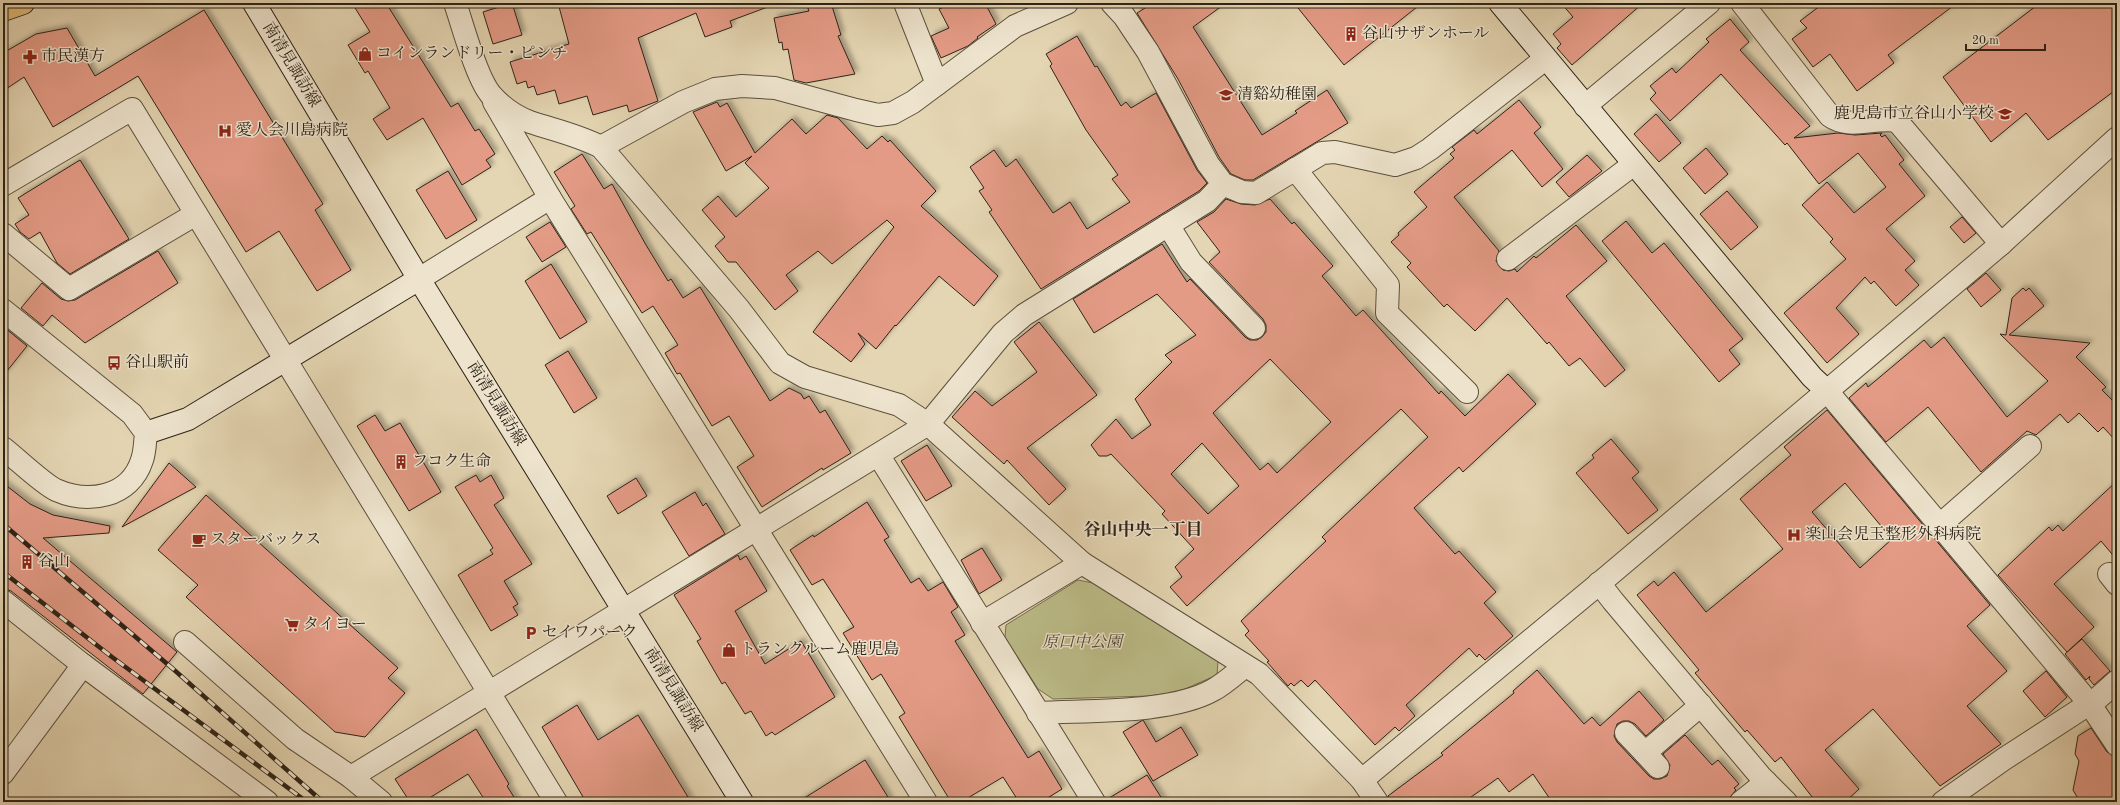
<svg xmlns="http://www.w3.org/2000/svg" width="2120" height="805" viewBox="0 0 2120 805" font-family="'Old Standard TT','Noto Serif JP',serif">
	<defs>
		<filter id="shadow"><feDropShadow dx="3.5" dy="-3.5" stdDeviation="2" flood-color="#0004"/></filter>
	</defs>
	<rect width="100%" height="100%" fill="#e5d6b3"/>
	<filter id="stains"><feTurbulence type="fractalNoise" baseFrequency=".005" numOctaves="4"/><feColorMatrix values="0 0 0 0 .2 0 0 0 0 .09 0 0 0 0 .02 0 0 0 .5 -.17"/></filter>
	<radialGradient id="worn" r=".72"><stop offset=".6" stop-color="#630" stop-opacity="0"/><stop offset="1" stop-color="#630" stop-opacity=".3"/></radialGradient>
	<path fill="#bbbc88" stroke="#747050" d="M1078 580 1093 583 1218 661 1217 675 1178 692 1148 696 1053 699 1038 689 1005 637 1006 625Z"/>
	<g fill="#e49b86" stroke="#2d2317" fill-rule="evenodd" filter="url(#shadow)">
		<path d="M352 3H386L451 107 458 103 475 131 479 129 495 154 486 160 491 167 462 185 423 118 387 140 373 119 390 108 368 71 365 73 348 45 370 32Z"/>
		<path d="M512 3 522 35 493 44 483 12Z"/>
		<path d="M558 3H772L773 5 730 21 732 27 705 37 696 13 638 38 658 101 629 112 627 105 593 115 587 96 559 104 555 90 537 95 534 86 528 88 526 81 517 84 510 62 569 44Z"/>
		<path d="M806 3H831L841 35 838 36 855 74 806 83 794 80 788 49 783 50 782 42 779 43 774 18 809 11Z"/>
		<path d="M954 3H985L996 24 977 37 978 38 968 46 941 58 931 36 949 28 939 9Z"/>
		<path d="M1153 3H1226L1193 27 1262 135 1297 113 1295 111 1327 90 1348 123 1253 180H1245L1231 174 1219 157 1178 79 1137 13Z"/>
		<path d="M1294 3H1422L1344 65Z"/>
		<path d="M1561 3H1643L1572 65 1557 48 1561 44 1553 34 1573 17Z"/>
		<path d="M1824 3H1957L1888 55 1894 63 1857 91 1830 54 1813 67 1792 39 1807 28 1800 21Z"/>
		<path d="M2040 3H2117V89L2048 140 2026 113 1991 142 1943 77Z"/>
		<path d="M204 10 323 204 315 210 351 270 317 291 279 231 246 252 138 76 53 127 24 77 3 91V53L36 34 67 28 95 76Z"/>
		<path d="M1730 19 1749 42 1740 50 1810 126 1794 138 1838 133 1855 135 1882 133 1880 135 1882 137 1885 135 1904 160 1899 164 1925 196 1886 229 1915 261 1905 270 1919 285 1896 306 1874 281 1871 284 1865 277 1836 308 1859 334 1827 363 1784 313 1846 259 1830 242 1833 239 1802 205 1827 182 1854 213 1886 187 1858 153 1819 184 1787 143 1785 145 1721 74 1670 121 1650 99 1656 93 1650 86 1672 68 1676 73 1709 42 1706 39Z"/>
		<path d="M1077 36 1095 67 1097 66 1121 106 1126 102 1131 108 1156 93 1197 170 1207 183 1199 191 1041 289 989 212 992 210 979 191 984 188 970 167 994 150 1006 167 1016 159 1053 213 1070 202 1087 229 1130 202 1112 179 1118 175 1086 130 1050 66 1052 64 1046 54Z"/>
		<path d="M1519 100 1541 127 1534 133 1563 169 1542 187 1512 150 1454 197 1499 251 1496 261 1503 270 1509 271 1515 269 1517 272 1534 256 1536 258 1576 225 1607 261 1566 296 1625 370 1605 387 1580 358 1569 366 1549 342 1547 344 1507 298 1475 331 1447 304 1444 307 1407 267 1411 263 1391 242 1399 235 1398 233 1427 207 1414 192 1454 158 1450 154 1455 150 1452 147 1474 130 1477 134Z"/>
		<path d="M717 102 720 107 727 103 755 153 792 119 806 134 827 115 838 118 867 149 882 136 888 142 890 140 936 191 921 206 998 276 974 306 939 276 896 326 895 325 876 349 858 333 865 344 851 362 813 332 894 227 887 220 832 264 818 251 786 275 798 291 775 310 736 262H728L715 246 725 237 702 210 718 196 736 217 769 188 745 163 752 156 726 171 693 112Z"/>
		<path d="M1656 114 1681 143 1659 162 1634 134Z"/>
		<path d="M1706 148 1728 174 1705 194 1683 168Z"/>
		<path d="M582 154 604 189 612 184 646 245 668 281 671 279 683 298 700 287 770 401 789 388 801 394 804 399 809 396 820 413 825 410 851 453 823 470 822 468 762 507 737 467 754 456 729 416 712 426 680 373 677 374 665 353 678 345 653 306 642 313 591 232 587 234 571 209 575 206 554 172Z"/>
		<path d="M1587 155 1602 171 1569 197 1556 182Z"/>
		<path d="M80 160 129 239 70 274 57 263 40 232 29 239 20 232 15 224 29 215 18 198Z"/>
		<path d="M448 171 477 220 446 239 416 190Z"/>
		<path d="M1727 191 1758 227 1731 250 1700 214Z"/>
		<path d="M1226 199 1241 204 1255 205 1270 199 1292 224 1294 222 1333 266 1322 276 1356 316 1363 310 1439 394 1441 391 1465 416 1508 374 1536 404 1463 472 1459 467 1414 508 1455 554 1459 551 1496 592 1484 603 1513 636 1485 660 1479 654 1477 657 1469 648 1406 705 1415 716 1399 731 1395 727 1375 745 1315 680 1308 687 1301 680 1294 686 1291 683 1288 686 1267 662 1269 661 1245 635 1249 631 1241 621 1326 541 1322 537 1428 437 1401 409 1187 606 1170 587 1182 577 1175 567 1194 549 1162 514 1165 511 1111 454 1107 456H1099L1091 445 1116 419 1132 439 1151 425 1135 399 1172 362 1165 355 1196 335 1157 294 1094 333 1073 299 1162 244 1187 282 1190 279 1245 337 1250 340H1257L1262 337 1266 332V325L1263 319 1209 262 1220 252 1197 222 1214 212ZM1270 359 1331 422 1277 473 1268 463 1260 470 1213 413ZM1202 443 1239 486 1208 514 1171 474Z"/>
		<path d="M1962 217 1976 233 1964 243 1950 227Z"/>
		<path d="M1626 221 1652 253 1664 243 1743 339 1729 350 1740 364 1719 382 1602 241Z"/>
		<path d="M550 222 566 247 542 262 526 237Z"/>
		<path d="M158 251 178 283 85 343 52 315 43 326 21 308 42 283 61 299 68 301 75 300Z"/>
		<path d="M551 264 587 322 560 339 525 281Z"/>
		<path d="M1986 273 2001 290 1981 307 1967 289Z"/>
		<path d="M2023 288 2026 291 2029 288 2044 306 2009 335 2090 343 2076 357 2106 387 2102 390 2117 405V442L2103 427 2098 432 2079 413 2068 423 2060 414 2036 435 2027 431 1981 472 1928 407 1886 442 1849 398 1866 383 1868 387 1924 340 1931 348 1944 337 2007 417 2048 381 2000 334 2006 335 2012 298Z"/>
		<path d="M1039 322 1097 395 1027 448 1066 489 1049 505 1007 460 1004 464 952 417 975 391 992 406 1037 372 1014 342Z"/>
		<path d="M5 328 27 346 3 376V331Z"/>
		<path d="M568 351 597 398 574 413 545 365Z"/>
		<path d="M1827 410 1990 605 1967 626 2007 671 1967 706 2001 744 1940 786 1873 709 1825 750 1859 789 1845 802H1816L1781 757 1775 762 1747 730 1745 732 1695 673 1699 670 1637 595 1654 581 1658 586 1674 572 1706 612 1783 549 1740 499 1791 455 1784 447ZM1845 483 1892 539 1860 568 1812 512Z"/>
		<path d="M375 415 385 431 400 423 441 492 409 511 357 426Z"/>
		<path d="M1611 439 1639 472 1632 478 1658 510 1628 534 1576 473 1594 458 1592 455Z"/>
		<path d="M927 445 952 486 926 501 901 461Z"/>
		<path d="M169 463 196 487 122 527Z"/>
		<path d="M476 475 480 482 491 475 504 498 494 505 532 564 504 581 518 604 513 607 518 615 491 631 458 575 493 554 490 550 493 548 455 487Z"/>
		<path d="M636 478 647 496 618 514 607 496Z"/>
		<path d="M2117 481V560L2101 541 2054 584 2094 627 2067 652 1998 575 2049 527 2052 531 2058 525 2063 531Z"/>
		<path d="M3 483 30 504 53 515 110 526 109 533 43 538 177 652 143 694 11 591 3 588Z"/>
		<path d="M695 492 703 506 706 503 725 534 689 556 662 512Z"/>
		<path d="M206 495 398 668 388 678 405 693 365 737 335 732 186 597 198 585 158 550Z"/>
		<path d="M867 502 889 537 884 540 911 583 919 578 928 591 943 582 958 607 951 612 965 635 955 641 1028 758 1039 751 1062 789 1041 802H1019L1003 777 961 802H951L899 717 905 713 881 674 872 680 843 633 854 627 823 579 812 585 790 550 813 535 814 537Z"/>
		<path d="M982 548 1002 580 979 594 961 560Z"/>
		<path d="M738 555 740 560 746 556 767 591 735 611 765 664 801 641 835 697 775 735 772 732 766 736 751 711 745 714 725 682 722 684 697 641 701 639 674 595Z"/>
		<path d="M2082 639 2110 671 2094 685 2089 679 2090 676 2086 680 2065 654Z"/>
		<path d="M1537 670 1584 724 1592 717 1600 726 1639 691 1664 720 1646 736 1635 724 1629 721H1623L1617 724 1614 736 1617 742 1649 776 1654 779H1660L1667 776 1670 765 1663 754 1685 735 1712 765 1718 760 1739 784 1734 788 1736 790 1726 802H1552L1533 774 1509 792 1498 778 1464 802H1389L1388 796 1443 755 1441 753 1514 693 1513 691Z"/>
		<path d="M2046 671 2067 697 2045 717 2023 691Z"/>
		<path d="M577 705 598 740 638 715 691 802H586L542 727Z"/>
		<path d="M1143 720 1156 742 1181 727 1198 755 1153 781 1123 732Z"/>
		<path d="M2091 728 2107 752 2117 757V802H2080L2073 790 2079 761 2075 754 2078 736Z"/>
		<path d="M476 729 509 784 507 786 517 802H486L468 774 423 802H410L395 779Z"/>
		<path d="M865 760 891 802H798Z"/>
		<path d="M1147 775 1164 802H1106V800Z"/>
	</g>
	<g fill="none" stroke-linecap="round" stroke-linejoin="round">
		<defs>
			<g id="street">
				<path d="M455 3C463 26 477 80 492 96 502 107 516 117 530 122 554 130 578 135 601 147L739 309 780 363 805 377 899 405 928 424 1082 563 1259 674 1362 780 1377 802"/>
				<path d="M905 3 937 84"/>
				<path d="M1112 3 1124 16 1148 52 1208 164 1223 184 1242 192 1256 193 1322 153 1335 152 1395 165 1416 158 1430 149 1545 59"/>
				<path d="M1742 3 1830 116C1850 130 1875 117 1897 121L2001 244"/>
				<path d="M494 102 550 198"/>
				<path d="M1585 106 1709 3"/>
				<path d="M601 147 683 102 715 89 742 86 775 88 856 110 878 115 893 113 913 102 1015 26 1067 3"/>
				<path d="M1295 169 1388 285 1387 313 1467 392"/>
				<path d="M3 185 132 109 556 802"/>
				<path d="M1168 225 1191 262 1254 328"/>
				<path d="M3 234 69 289 196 214"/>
				<path d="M1508 259 1634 164"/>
				<path d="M419 279 550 198 926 802"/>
				<path d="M3 310 132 414 146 433C145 441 145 452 142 460 130 498 88 504 56 490 43 484 16 458 3 448"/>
				<path d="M1827 391 2089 703 2117 745"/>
				<path d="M879 456 1094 802"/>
				<path d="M1940 525 2030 446"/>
				<path d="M2109 574 2117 584"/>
				<path d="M1599 583 1613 601 1761 777 1786 802"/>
				<path d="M3 601 83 665 267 802"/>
				<path d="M982 623 1082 563"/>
				<path d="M185 642 295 739 351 777 381 802"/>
				<path d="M1038 713C1088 710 1170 714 1213 690 1224 684 1235 674 1245 666"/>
				<path d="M1626 733 1645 753 1701 705"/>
				<path d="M1645 753 1658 767"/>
				<path d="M3 773 83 665"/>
				<path d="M351 777 928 424 1003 333 1024 315 1207 201 1223 184"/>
				<path d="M1362 780 1601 582 2001 244 2117 138"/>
				<path d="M1741 802 1766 782"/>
				<path d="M1943 802 2004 759 2098 698 2117 681"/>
			</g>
			<g id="secondary">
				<path d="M254 3 419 279 742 802"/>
				<path d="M1500 3 1812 377 1827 391"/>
				<path d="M146 433 188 419 419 279"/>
			</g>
			<path id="highway" d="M3 10 23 3"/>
		</defs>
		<use href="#street" stroke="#5b503e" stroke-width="24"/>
		<use href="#secondary" stroke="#2d2317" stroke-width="24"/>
		<use href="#highway" stroke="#2d2317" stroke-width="24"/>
		<use href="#street" stroke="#eee4ce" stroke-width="22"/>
		<use href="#secondary" stroke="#eee4ce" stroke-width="22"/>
		<use href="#highway" stroke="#e2bb7a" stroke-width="22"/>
		<defs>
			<g id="rail">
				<path d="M3 524 172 668 323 802"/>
				<path d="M3 572 112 657 307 802"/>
			</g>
		</defs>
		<use href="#rail" stroke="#2d2317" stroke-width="4.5"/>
		<use href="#rail" stroke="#eee4ce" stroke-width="3" stroke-dasharray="9" stroke-linecap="butt"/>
	</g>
	<defs>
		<symbol id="building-bare" viewBox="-9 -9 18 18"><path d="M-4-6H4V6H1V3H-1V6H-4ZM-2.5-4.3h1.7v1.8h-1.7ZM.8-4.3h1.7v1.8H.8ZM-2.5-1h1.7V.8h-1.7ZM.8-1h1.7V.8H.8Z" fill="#8f2418" stroke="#eee4ce" stroke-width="2.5" paint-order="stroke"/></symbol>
		<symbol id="shop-bare" viewBox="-9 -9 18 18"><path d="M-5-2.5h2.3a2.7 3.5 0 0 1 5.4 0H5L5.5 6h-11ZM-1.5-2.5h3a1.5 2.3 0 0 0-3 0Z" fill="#8f2418" stroke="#eee4ce" stroke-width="2.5" paint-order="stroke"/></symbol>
		<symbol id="pharmacy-bare" viewBox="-9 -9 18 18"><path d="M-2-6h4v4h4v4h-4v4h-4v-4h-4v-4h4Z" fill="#8f2418" stroke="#eee4ce" stroke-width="2.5" paint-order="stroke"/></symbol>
		<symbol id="school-bare" viewBox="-9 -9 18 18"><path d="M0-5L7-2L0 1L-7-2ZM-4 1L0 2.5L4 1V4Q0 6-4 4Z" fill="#8f2418" stroke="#eee4ce" stroke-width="2.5" paint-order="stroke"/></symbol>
		<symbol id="hospital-bare" viewBox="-9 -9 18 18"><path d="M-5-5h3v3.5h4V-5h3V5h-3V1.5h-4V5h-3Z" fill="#8f2418" stroke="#eee4ce" stroke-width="2.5" paint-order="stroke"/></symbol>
		<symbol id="bus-bare" viewBox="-9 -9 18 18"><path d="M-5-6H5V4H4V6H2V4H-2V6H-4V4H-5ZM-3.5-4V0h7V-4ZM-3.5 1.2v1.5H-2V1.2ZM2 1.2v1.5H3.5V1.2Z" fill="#8f2418" stroke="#eee4ce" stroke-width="2.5" paint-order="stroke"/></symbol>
		<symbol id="cafe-bare" viewBox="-9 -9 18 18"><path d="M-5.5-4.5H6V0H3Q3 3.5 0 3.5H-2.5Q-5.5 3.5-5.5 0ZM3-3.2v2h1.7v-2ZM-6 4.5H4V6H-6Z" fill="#8f2418" stroke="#eee4ce" stroke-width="2.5" paint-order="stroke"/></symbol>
		<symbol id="supermarket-bare" viewBox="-9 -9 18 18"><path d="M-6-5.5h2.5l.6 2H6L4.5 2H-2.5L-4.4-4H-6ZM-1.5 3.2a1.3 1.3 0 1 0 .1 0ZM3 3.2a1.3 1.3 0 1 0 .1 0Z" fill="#8f2418" stroke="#eee4ce" stroke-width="2.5" paint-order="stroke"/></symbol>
		<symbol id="parking-bare" viewBox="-9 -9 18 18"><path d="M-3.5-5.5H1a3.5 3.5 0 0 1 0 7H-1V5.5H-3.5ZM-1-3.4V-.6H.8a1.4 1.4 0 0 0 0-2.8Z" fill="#8f2418" stroke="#eee4ce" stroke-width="2.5" paint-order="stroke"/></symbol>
	</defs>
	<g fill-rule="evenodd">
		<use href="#building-bare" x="1341" y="24" width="20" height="20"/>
		<use href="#shop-bare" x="355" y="44" width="20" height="20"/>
		<use href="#pharmacy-bare" x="20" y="47" width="20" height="20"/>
		<use href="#school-bare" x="1216" y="85" width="20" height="20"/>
		<use href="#school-bare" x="1995" y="104" width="20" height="20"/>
		<use href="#hospital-bare" x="215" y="121" width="20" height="20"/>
		<use href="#bus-bare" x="104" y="353" width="20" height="20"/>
		<use href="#building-bare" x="391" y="452" width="20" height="20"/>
		<use href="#hospital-bare" x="1784" y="525" width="20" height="20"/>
		<use href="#cafe-bare" x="189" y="530" width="20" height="20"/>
		<use href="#building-bare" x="17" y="552" width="20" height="20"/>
		<use href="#supermarket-bare" x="282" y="615" width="20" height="20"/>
		<use href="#parking-bare" x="521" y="623" width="20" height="20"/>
		<use href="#shop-bare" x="719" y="640" width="20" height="20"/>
	</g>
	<g text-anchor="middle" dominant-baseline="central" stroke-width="3" stroke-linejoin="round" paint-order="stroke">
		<g font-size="16" fill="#2d2317" stroke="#eee4ce" text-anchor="start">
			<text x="1362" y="34">谷山サザンホール</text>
			<text x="376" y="54">コインランドリー・ピンチ</text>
			<text x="41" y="57">市民漢方</text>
			<text x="1237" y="95">清谿幼稚園</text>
			<text x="1994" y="114" text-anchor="end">鹿児島市立谷山小学校</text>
			<text x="236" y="131">愛人会川島病院</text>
			<text x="125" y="363">谷山駅前</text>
			<text x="412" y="462">フコク生命</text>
			<text x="1805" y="535">楽山会児玉整形外科病院</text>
			<text x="210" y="540">スターバックス</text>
			<text x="38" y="562">谷山</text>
			<text x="303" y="625">タイヨー</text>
			<text x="542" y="633">セイワパーク</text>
			<text x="740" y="650">トランクルーム鹿児島</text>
		</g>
		<g font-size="16" fill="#2d2317" stroke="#eee4ce">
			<text transform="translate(291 65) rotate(59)">南清見諏訪線</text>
			<text transform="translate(496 404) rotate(58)">南清見諏訪線</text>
			<text transform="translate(673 690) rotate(58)">南清見諏訪線</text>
		</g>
		<g font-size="16" font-style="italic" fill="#504933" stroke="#eee4ce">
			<text x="1082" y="643">原口中公園</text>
		</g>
		<g font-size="17" font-weight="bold" fill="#2d2317" stroke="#eee4ce">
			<text x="1143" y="530">谷山中央一丁目</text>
		</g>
	</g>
	<rect width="2120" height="805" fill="none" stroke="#e5d6b3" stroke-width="16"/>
	<rect x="4" y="4" width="2112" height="797" fill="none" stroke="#2d2317" stroke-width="2"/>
	<rect x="8" y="8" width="2104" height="789" fill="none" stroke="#2d2317"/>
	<path d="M1966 44v6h79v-6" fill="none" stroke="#2d2317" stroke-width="2"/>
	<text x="1972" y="44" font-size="12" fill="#2d2317" stroke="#eee4ce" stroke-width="3" paint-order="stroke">20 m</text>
	<rect width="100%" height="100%" filter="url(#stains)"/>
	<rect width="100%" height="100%" fill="url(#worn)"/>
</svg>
